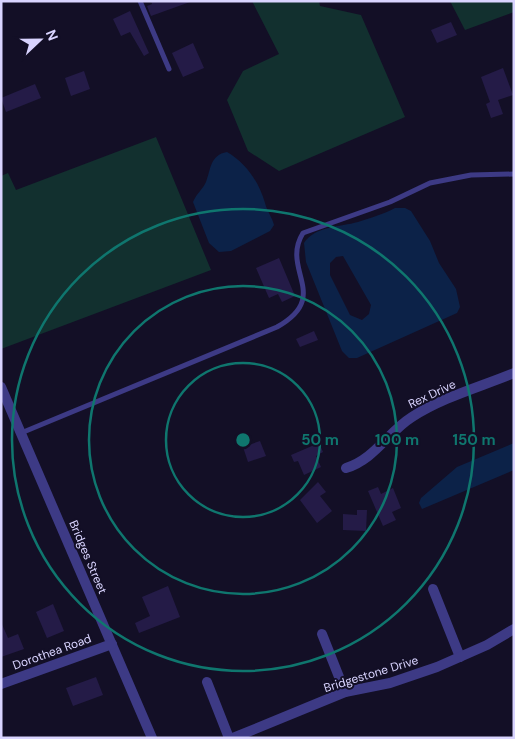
<svg xmlns="http://www.w3.org/2000/svg" width="515" height="739" viewBox="0 0 515 739" font-family="'DM Sans',sans-serif">
	<rect width="100%" height="100%" fill="#130f26"/>
	<g fill="#12302f">
		<path d="M252 1H319L320 6 361 15 405 117 279 171 248 151 227 100 243 71 279 54Z"/>
		<path d="M450 1H514V12L465 30Z"/>
		<path d="M156 137 211 270 1 349V176L8 173 16 190Z"/>
	</g>
	<g fill="#0c2248" fill-rule="evenodd">
		<path d="M227 152C246 163 259 182 265 203 267 211 272 217 274 225L270 231 231 251 219 252 209 243 193 202C196 194 203 189 206 182 211 169 210 155 227 152Z"/>
		<path d="M395 208H405L411 211 430 241 439 263 456 289 460 307 457 313 357 358H349L342 351 306 262 304 243C315 226 340 227 358 222 370 218 384 214 395 208ZM343 256 371 305 369 314 362 320 350 315 330 275V263L336 257Z"/>
		<path d="M514 443V470L422 509 419 503 421 498 457 467Z"/>
	</g>
	<g fill="#241b47">
		<path d="M151 1H190V2L151 16 147 6 152 4Z"/>
		<path d="M130 11 149 53 144 56 130 32 121 36 113 19Z"/>
		<path d="M451 22 457 35 437 43 431 30Z"/>
		<path d="M193 43 204 68 183 77 172 53Z"/>
		<path d="M503 68 513 95 498 100 503 114 491 118 486 104 490 102 481 77Z"/>
		<path d="M84 71 90 89 71 96 65 78Z"/>
		<path d="M35 84 41 98 6 112 1 98Z"/>
		<path d="M279 258 295 296 282 302 278 294 269 298 256 268Z"/>
		<path d="M314 331 318 340 300 347 296 339Z"/>
		<path d="M260 441 266 456 248 462 243 447Z"/>
		<path d="M319 443 323 452 316 456 321 467 304 475 298 461 294 462 291 455Z"/>
		<path d="M318 482 326 492 320 496 332 511 317 523 300 500Z"/>
		<path d="M378 487 381 494 393 488 401 508 392 512 396 520 383 526 368 491Z"/>
		<path d="M357 510H367L366 531 343 530V514L357 515Z"/>
		<path d="M168 586 180 617 139 633 135 623 150 616 142 597Z"/>
		<path d="M53 604 64 631 47 638 36 612Z"/>
		<path d="M1 622 8 638 18 634 24 649 1 657Z"/>
		<path d="M96 677 103 695 73 706 66 688Z"/>
	</g>
	<g fill="none" stroke-linecap="round" stroke-linejoin="round">
		<g stroke="#3d3a85" stroke-width="5">
			<path d="M140 1 169 69"/>
			<path d="M21 433 277 327C332 296 280 270 303 233L390 202 430 183 471 175 514 174"/>
		</g>
		<g stroke="#3d3a85" stroke-width="10">
			<path d="M1 387 152 738"/>
			<path d="M346 468C375 459 388 432 412 417 443 397 480 387 514 373"/>
			<path d="M433 589 460 657"/>
			<path d="M322 634 345 692"/>
			<path d="M207 682 229 738"/>
			<path d="M1 684 112 644"/>
			<path d="M233 738 345 692 390 683 437 667 487 645 514 629"/>
		</g>
	</g>
	<g fill="none" stroke="#0f766e" stroke-width="2.5">
		<circle cx="243" cy="440" r="77"/>
		<circle cx="243" cy="440" r="154"/>
		<circle cx="243" cy="440" r="231"/>
	</g>
	<g text-anchor="middle" dominant-baseline="central" stroke-width="4" stroke-linejoin="round" paint-order="stroke">
		<g font-size="12" fill="#d9d4ff" stroke="#130f26">
			<text transform="translate(432 394) rotate(-25)">Rex Drive</text>
			<text transform="translate(88 557) rotate(67)">Bridges Street</text>
			<text transform="translate(52 652) rotate(-20)">Dorothea Road</text>
			<text transform="translate(371 674) rotate(-17)">Bridgestone Drive</text>
		</g>
	</g>
	<circle cx="243" cy="440" r="8" fill="#0f766e" stroke="#130f26" stroke-width="2.5"/>
	<g font-size="15" text-anchor="middle" font-weight="bold" fill="#0f766e" stroke="#130f26" stroke-width="4" stroke-linejoin="round" paint-order="stroke">
		<text x="320" y="445">50 m</text>
		<text x="397" y="445">100 m</text>
		<text x="474" y="445">150 m</text>
	</g>
	<rect width="515" height="739" fill="none" stroke="#d9d4ff" stroke-width="5"/>
	<g transform="translate(40 40) rotate(68)" stroke="#130f26" stroke-width="4" paint-order="stroke">
	<path d="M0-4L9 19L0 12L-9 19Z" fill="#d9d4ff"/>
	<text y="-8" font-size="14" font-weight="bold" text-anchor="middle" fill="#d9d4ff">N</text>
	</g>
</svg>
